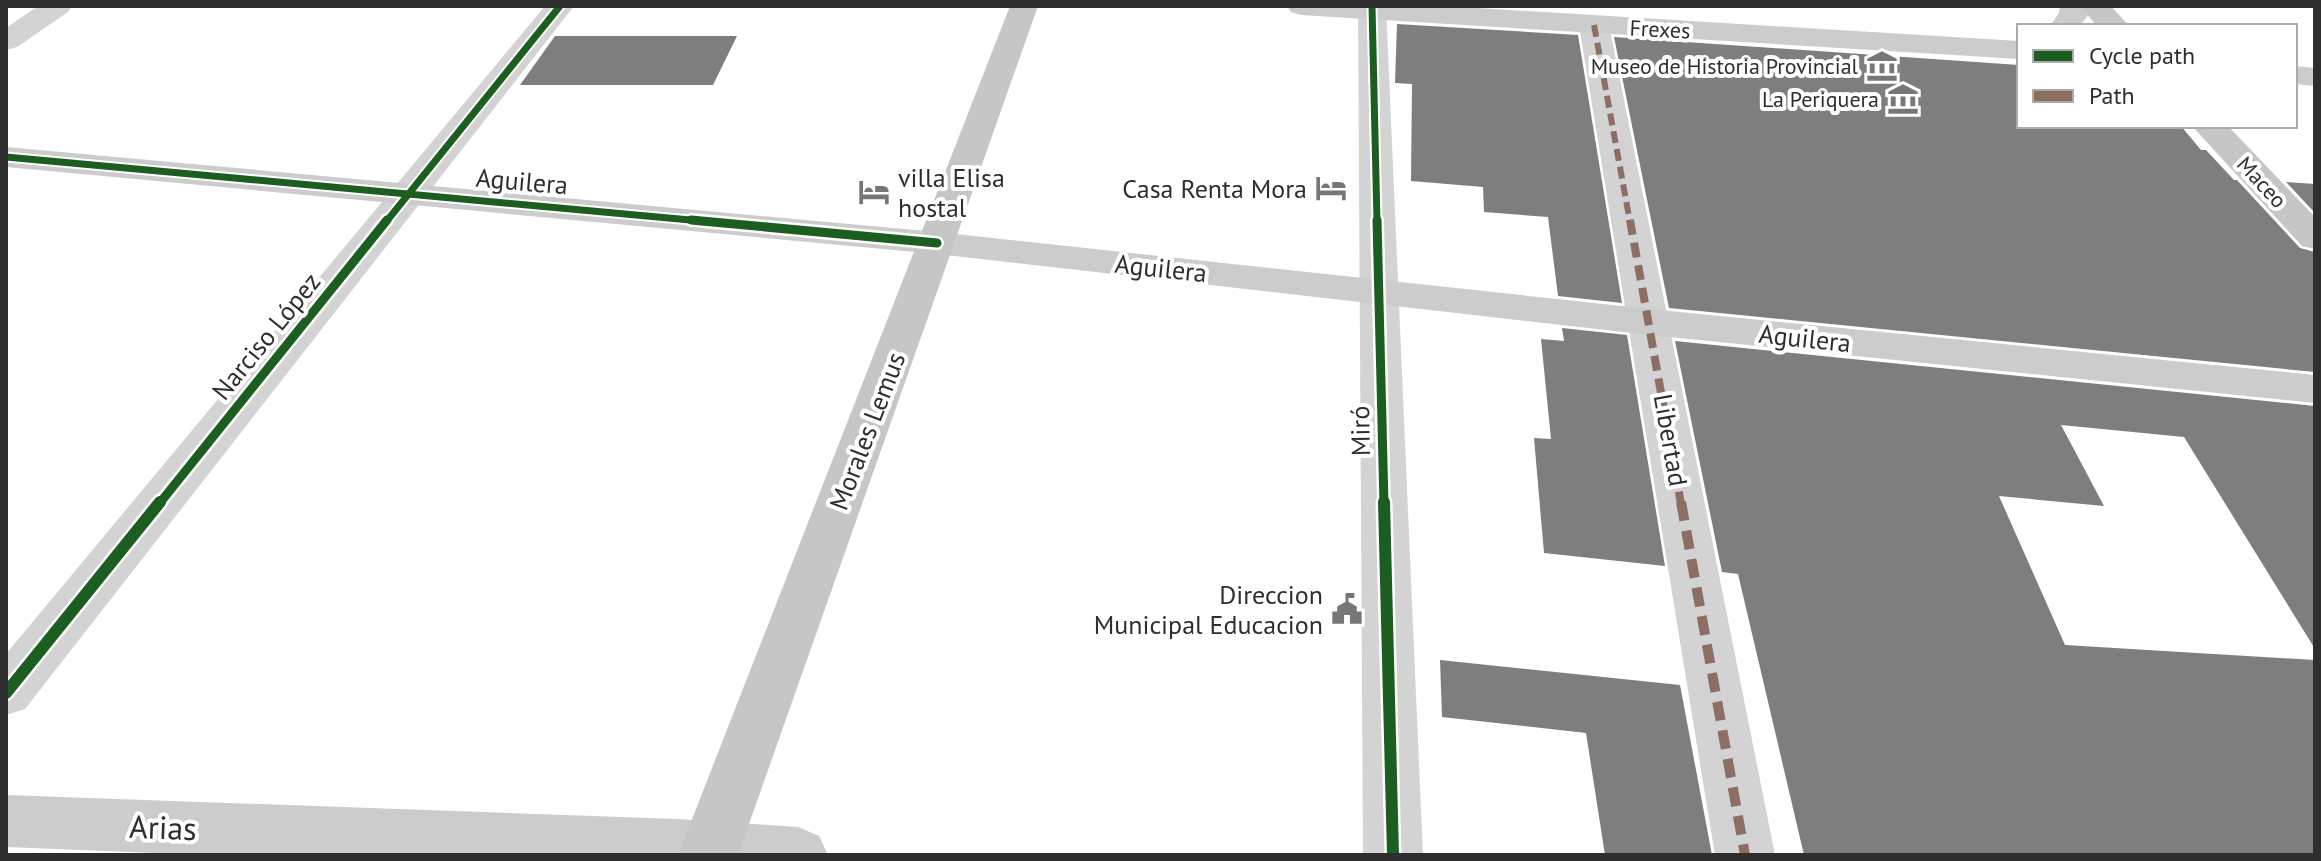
<svg xmlns="http://www.w3.org/2000/svg" width="2321" height="861" viewBox="0 0 2321 861" font-family="'PT Sans',sans-serif">
	<rect width="100%" height="100%" fill="#fff"/>
	<g fill="#7e7e7e">
		<path d="M1397 24 1578 35 1622 303 1558 296 1548 217 1484 212 1483 187 1411 181 1412 84 1395 83Z"/>
		<path d="M555 36H737L713 85H520Z"/>
		<path d="M1614 37 2019 65V126H2181L2201 150H2206L2234 180H2237L2300 248 2315 252V372L1669 308Z"/>
		<path d="M2286 182 2315 184V213Z"/>
		<path d="M1562 328 1627 335 1665 566 1544 553 1534 438 1551 439 1541 339 1564 341Z"/>
		<path d="M1675 341 2315 406V649L2184 437 2061 425 2104 506 1999 496 2065 645 2315 660V855H1804L1738 574 1722 572Z"/>
		<path d="M1440 660 1680 685 1712 855H1605L1586 733 1442 717Z"/>
	</g>
	<g fill="none" stroke-linecap="round" stroke-linejoin="round">
		<g fill="#d3d3d3" fill-rule="evenodd">
			<path d="M38 6H72L68 12 17 47 6 50V28Z"/>
			<path d="M545 6H574L25 709 6 715V654Z"/>
			<path d="M1358 6H1386L1423 855H1363Z"/>
			<path d="M1594 16 1604 19 1609 25 1775 855H1715L1579 25 1584 19Z"/>
		</g>
		<g fill="#ccc" fill-rule="evenodd">
			<path d="M1287 6H1444L2019 41V59L1301 15 1291 12Z"/>
			<path d="M2060 6H2088L2089 14 2080 26H2050L2059 13Z"/>
			<path d="M2295 66 2315 68V86L2295 84Z"/>
			<path d="M6 147 937 232 1650 309 2315 375V403L1650 335 937 254 6 167Z"/>
			<path d="M6 795 678 819 798 827 819 836 828 855H204L6 847Z"/>
		</g>
		<g fill="#c6c6c6" fill-rule="evenodd">
			<path d="M1010 6H1038L738 855H678Z"/>
			<path d="M2080 6H2111L2129 26H2097Z"/>
			<path d="M2192 126H2228L2315 217V249L2302 246Z"/>
		</g>
		<path stroke="#8d6e63" stroke-width="6" stroke-dasharray="12 6" stroke-linecap="butt" d="M1594 25 1630 222"/>
		<path stroke="#8d6e63" stroke-width="8" stroke-dasharray="15 8" stroke-linecap="butt" d="M1630 220 1681 504"/>
		<path stroke="#8d6e63" stroke-width="10" stroke-dasharray="19 10" stroke-linecap="butt" d="M1681 502 1745 855"/>
		<defs>
			<g id="cycleway-far2">
				<path d="M1372 6 1377 222"/>
				<path d="M6 157 712 222"/>
				<path d="M386 222 560 6"/>
			</g>
			<g id="cycleway-far1">
				<path d="M691 220 937 243"/>
				<path d="M1377 220 1384 504"/>
				<path d="M159 504 387 220"/>
			</g>
			<g id="cycleway">
				<path d="M1384 502 1393 855"/>
				<path d="M6 693 160 502"/>
			</g>
		</defs>
		<use href="#cycleway-far2" stroke="#fff" stroke-width="11"/>
		<use href="#cycleway-far1" stroke="#fff" stroke-width="14"/>
		<use href="#cycleway" stroke="#fff" stroke-width="17"/>
		<use href="#cycleway-far2" stroke="#1b5e20" stroke-width="7"/>
		<use href="#cycleway-far1" stroke="#1b5e20" stroke-width="9"/>
		<use href="#cycleway" stroke="#1b5e20" stroke-width="12"/>
	</g>
	<defs>
		<symbol id="museum-bare" viewBox="-9 -9 18 18"><path d="M0-6L6-3V-2H-6V-3ZM-5-1h2V3h-2ZM-1-1h2V3h-2ZM3-1h2V3H3ZM-6 4H6V6H-6Z" fill="#777" stroke="#fff" stroke-width="2.5" paint-order="stroke"/></symbol>
		<symbol id="hotel-bare" viewBox="-9 -9 18 18"><path d="M-6-4.5h1.5V1H6V5H4.5V3h-9V5H-6ZM-4 0a1.8 1.8 0 1 1 3.6 0ZM.5 0V-2.5h3Q6-2.5 6 0Z" fill="#777" stroke="#fff" stroke-width="2.5" paint-order="stroke"/></symbol>
		<symbol id="civic-bare" viewBox="-9 -9 18 18"><path d="M-.6-6.5H3V-4.5H.6V-3L4-1V1h2V6H-6V1h2V-1L-.6-3ZM-1.2 2.5V6h2.4V2.5Z" fill="#777" stroke="#fff" stroke-width="2.5" paint-order="stroke"/></symbol>
	</defs>
	<g fill-rule="evenodd">
		<use href="#museum-bare" x="1860" y="44" width="44" height="44"/>
		<use href="#museum-bare" x="1881" y="77" width="44" height="44"/>
		<use href="#hotel-bare" x="1309" y="166" width="44" height="44"/>
		<use href="#hotel-bare" x="852" y="170" width="44" height="44"/>
		<use href="#civic-bare" x="1325" y="587" width="44" height="44"/>
	</g>
	<g text-anchor="middle" dominant-baseline="central" stroke-width="8" stroke-linejoin="round" paint-order="stroke">
		<g font-size="22" fill="#2e2e2e" stroke="#fff">
			<text transform="translate(1660 29) rotate(3)">Frexes</text>
			<text transform="translate(2262 182) rotate(47)">Maceo</text>
		</g>
		<g font-size="22" fill="#2e2e2e" stroke="#fff" text-anchor="end">
			<text x="1858" y="66">Museo de Historia Provincial</text>
			<text x="1879" y="99">La Periquera</text>
		</g>
		<g font-size="26" fill="#2e2e2e" stroke="#fff" text-anchor="end">
			<text x="898" y="177" text-anchor="start">villa Elisa<tspan x="898" dy="30">hostal</tspan></text>
			<text x="1307" y="188">Casa Renta Mora</text>
			<text x="1323" y="594">Direccion<tspan x="1323" dy="30">Municipal Educacion</tspan></text>
		</g>
		<g font-size="26" fill="#2e2e2e" stroke="#fff">
			<text transform="translate(522 181) rotate(5)">Aguilera</text>
			<text transform="translate(1161 268) rotate(6)">Aguilera</text>
			<text transform="translate(266 336) rotate(-51)">Narciso López</text>
			<text transform="translate(1805 338) rotate(6)">Aguilera</text>
			<text transform="translate(867 431) rotate(-69)">Morales Lemus</text>
			<text transform="translate(1360 431) rotate(-91)">Miró</text>
			<text transform="translate(1671 440) rotate(80)">Libertad</text>
		</g>
		<g font-size="32" fill="#2e2e2e" stroke="#fff">
			<text transform="translate(163 827) rotate(2)">Arias</text>
		</g>
	</g>
	<rect width="2321" height="861" fill="none" stroke="#2e2e2e" stroke-width="16"/>
	<rect x="2017" y="24" width="280" height="104" fill="#ffffff" stroke="#ababab" stroke-width="2"/>
	<rect x="2033" y="50" width="40" height="12" fill="#1b5e20" stroke="#ababab" stroke-width="2"/>
	<text x="2089" y="64" font-size="24" fill="#2e2e2e">Cycle path</text>
	<rect x="2033" y="90" width="40" height="12" fill="#8d6e63" stroke="#ababab" stroke-width="2"/>
	<text x="2089" y="104" font-size="24" fill="#2e2e2e">Path</text>
</svg>
